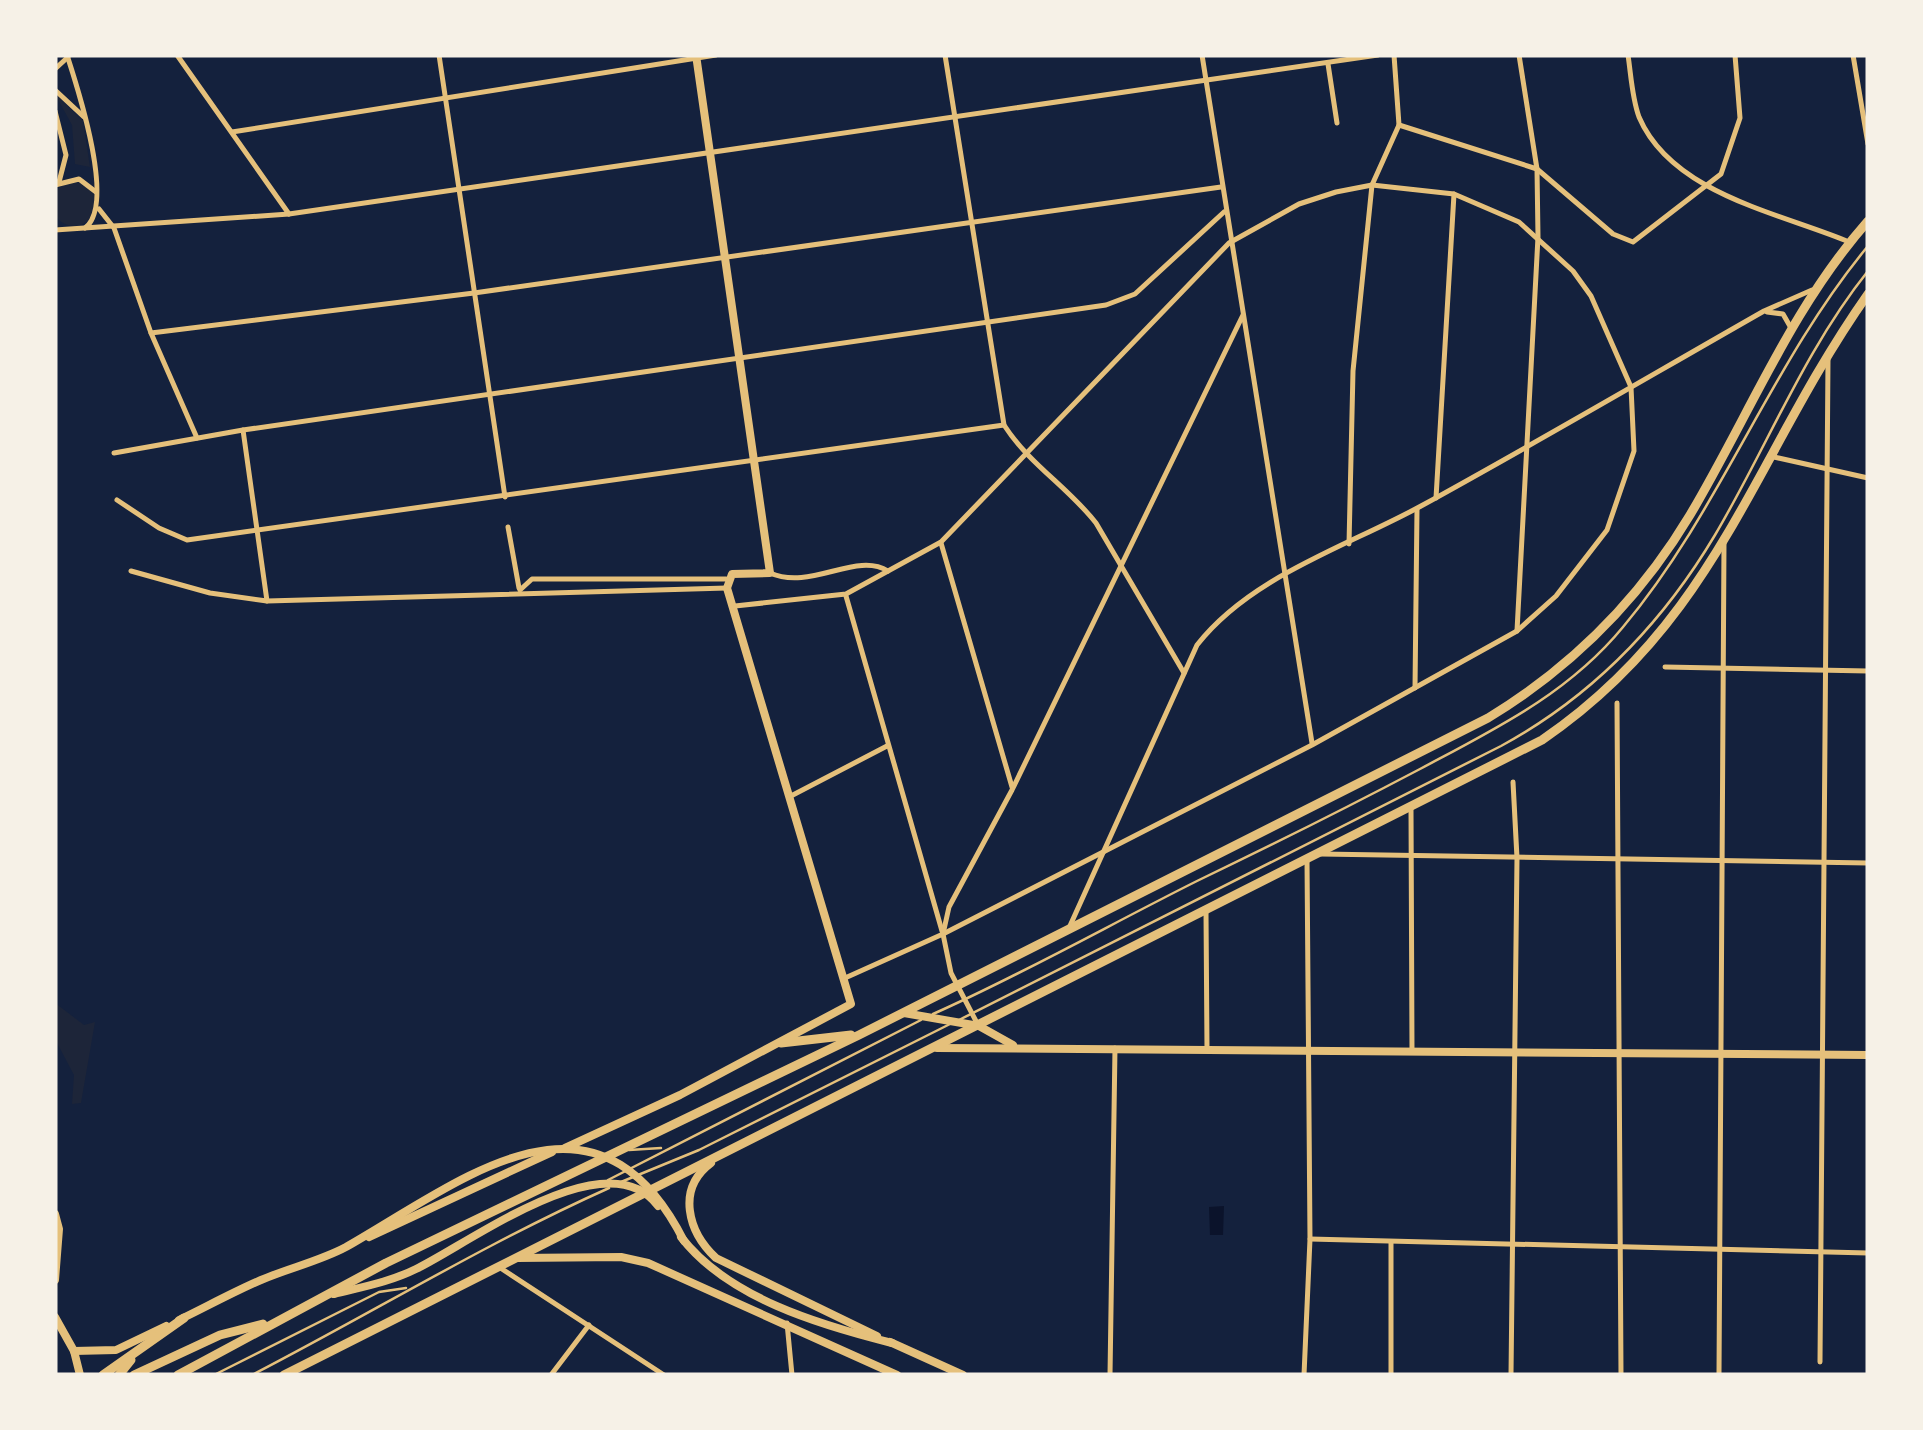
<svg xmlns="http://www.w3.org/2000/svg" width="1923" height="1430" viewBox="0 0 1923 1430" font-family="Overpass,sans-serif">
	<rect width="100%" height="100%" fill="#14213d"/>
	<g fill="#1d2539">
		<path d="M55 94 83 121 90 167 75 164 72 125Z"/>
		<circle cx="74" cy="204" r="22"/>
		<path d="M55 1003 84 1025 95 1022 81 1103 72 1104 74 1075 55 1039Z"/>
	</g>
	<path fill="#0b132b" d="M1224 1206 1223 1235H1210L1209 1207Z"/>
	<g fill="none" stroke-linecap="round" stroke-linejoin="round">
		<g stroke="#e5c07b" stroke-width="2.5">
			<path d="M933 1014C1023 974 1109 925 1197 881 1272 845 1346 808 1420 769 1495 729 1568 694 1623 627 1721 510 1771 363 1868 246"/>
			<path d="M959 1020 1501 746C1593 696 1662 624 1715 535 1767 447 1804 351 1868 271"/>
			<path d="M629 1150 661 1148"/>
			<path d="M608 1180 921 1020"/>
			<path d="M621 1182 699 1150 952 1023"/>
			<path d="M214 1375 379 1292 406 1288"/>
			<path d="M252 1375C372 1313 486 1243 609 1188"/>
		</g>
		<g stroke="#e5c07b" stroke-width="5">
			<path d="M67 55C78 89 116 205 85 228"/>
			<path d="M177 55 289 214"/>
			<path d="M439 55 505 497"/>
			<path d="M945 55 1004 425C1029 464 1068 487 1096 523L1184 673"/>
			<path d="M1202 55 1312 743"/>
			<path d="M1628 55C1631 75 1632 98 1639 117 1672 194 1780 213 1849 242"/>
			<path d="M1853 55 1868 144"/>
			<path d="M1328 64 1337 123"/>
			<path d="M55 69 68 57"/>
			<path d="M55 90 84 117"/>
			<path d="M55 111 66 155 59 182"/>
			<path d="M1399 125 1537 169 1613 234 1633 242 1721 174 1740 118 1735 55"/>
			<path d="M232 132 716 55"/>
			<path d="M55 185 79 179 96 192"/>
			<path d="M99 209 114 228 151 333 197 438"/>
			<path d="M55 230 289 214 1378 55"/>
			<path d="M1767 312 1783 314 1791 328"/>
			<path d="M151 333 474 293 1221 187"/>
			<path d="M243 430 267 601"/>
			<path d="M114 453 243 430 1106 305 1135 294 1224 212"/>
			<path d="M1774 457 1868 478"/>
			<path d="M1436 498 1454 194"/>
			<path d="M117 500 159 528 187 540 1004 425"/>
			<path d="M508 527 519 588"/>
			<path d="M941 543 1012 787"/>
			<path d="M1349 544 1353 371 1372 185 1399 125 1394 55"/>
			<path d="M131 571 210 593 267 601 727 588"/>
			<path d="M770 573C811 591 856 551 888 571"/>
			<path d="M520 590 532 579H726"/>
			<path d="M846 596 942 931"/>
			<path d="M735 606 846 594 941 542 1229 243 1299 204 1336 192 1372 185 1454 194 1519 222 1573 271 1591 296 1631 387 1634 451 1607 530 1556 596 1517 631 1312 745 943 934 845 978"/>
			<path d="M1517 631 1538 237 1537 169 1519 55"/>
			<path d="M1665 667 1868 671"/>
			<path d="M1415 688 1417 509"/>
			<path d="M1617 703 1621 1375"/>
			<path d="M789 797 887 746"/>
			<path d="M1411 809 1412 1051"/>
			<path d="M1321 854 1868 863"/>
			<path d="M1206 912 1207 1049"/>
			<path d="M1069 928 1197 645C1251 576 1346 547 1421 506 1536 443 1650 376 1764 311L1812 290"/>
			<path d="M978 1025 951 973 943 934 949 907 1012 790 1243 315"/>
			<path d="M1310 1239 1868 1253"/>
			<path d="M1391 1243V1375"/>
			<path d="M499 1267 664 1375"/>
			<path d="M787 1323 792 1375"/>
			<path d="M1820 1362 1828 360"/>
			<path d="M551 1375 589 1325"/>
			<path d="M1110 1375 1115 1048"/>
			<path d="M1304 1375 1310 1239 1307 860"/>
			<path d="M1511 1375 1517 858 1513 782"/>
			<path d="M1719 1375 1724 543"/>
		</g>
		<g stroke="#e5c07b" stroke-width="8">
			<path d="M565 1148 680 1095 851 1004 727 588 732 574 770 573 696 55"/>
			<path d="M369 1237 552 1152"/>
		</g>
		<g stroke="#e5c07b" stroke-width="8">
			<path d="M904 1013 979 1026 1013 1045"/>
			<path d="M937 1048 1868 1055"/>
			<path d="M711 1163C676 1189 688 1232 716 1258L877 1336"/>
			<path d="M55 1214 59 1229 55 1280"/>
			<path d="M681 1237C728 1298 820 1325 892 1343"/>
			<path d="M517 1258 621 1257 648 1263 897 1375"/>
			<path d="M334 1294C362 1287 390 1282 416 1269 470 1243 608 1138 658 1206"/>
			<path d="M55 1317 74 1351 80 1375"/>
			<path d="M179 1320C206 1307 233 1292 261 1280 289 1268 320 1261 346 1247 462 1181 596 1067 684 1241"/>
			<path d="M890 1342 963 1375"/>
			<path d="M74 1351 116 1350 166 1326"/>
		</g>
		<g stroke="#e5c07b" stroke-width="9">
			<path d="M781 1043 851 1035"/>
			<path d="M103 1375 184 1318"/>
			<path d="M119 1375 131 1360"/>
			<path d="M134 1375 220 1335 263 1324"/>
			<path d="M178 1375 386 1263 859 1035 1488 718C1572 667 1639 600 1690 515 1749 416 1791 308 1868 221"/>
			<path d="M284 1375 1542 740C1718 620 1753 457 1868 294"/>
		</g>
	</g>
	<rect width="1923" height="1430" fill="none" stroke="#f6f1e7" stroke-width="115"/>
</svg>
